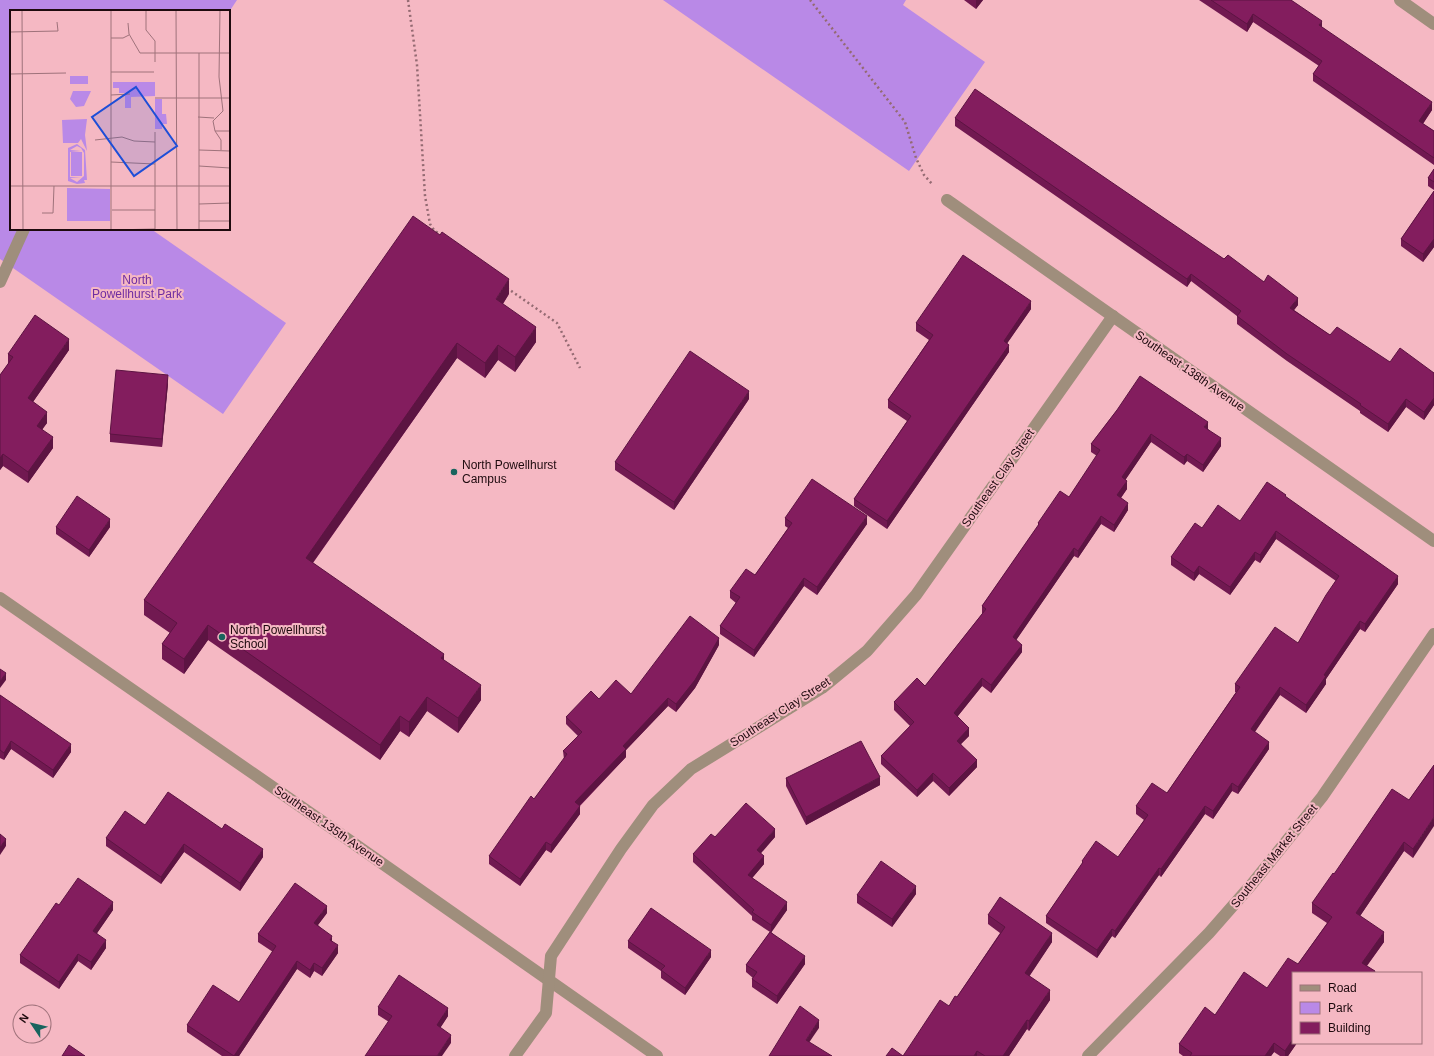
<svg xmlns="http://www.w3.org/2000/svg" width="1434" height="1056" viewBox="0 0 1434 1056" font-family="Helvetica,sans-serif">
	<rect width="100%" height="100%" fill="#f5b8c3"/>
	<g fill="#b989e7">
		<path d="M0 0H237L229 12 11 11V229H151L286 323 223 414 0 259Z"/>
		<path d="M663 0H906L903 5 985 62 909 171Z"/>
	</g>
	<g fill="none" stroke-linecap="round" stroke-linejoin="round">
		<g stroke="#946a72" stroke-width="2.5" stroke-dasharray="2 3" stroke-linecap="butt">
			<path d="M408 0 417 65 425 196 430 224 434 230 443 237"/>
			<path d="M810 0 905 122 916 158 924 175 932 184"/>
			<path d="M507 288 557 323 580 368"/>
		</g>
		<g stroke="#9f8e7c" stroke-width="12">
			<path d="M1400 0 1434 24"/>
			<path d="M947 200 1434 541"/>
			<path d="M0 282 24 229"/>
			<path d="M0 598 336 831 657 1056"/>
			<path d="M515 1056 546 1013 551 956 621 849 653 805 691 769 822 688 867 651 916 595 1113 316"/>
			<path d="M1088 1056 1209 933 1252 884 1322 797 1434 634"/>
		</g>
	</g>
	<g fill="#711951">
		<path d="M964 0H983L976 9Z"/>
		<path d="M1199 0H1291L1322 27 1432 110 1423 124 1434 131V165L1313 81V74L1319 66 1253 22 1247 32Z"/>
		<path d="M955 118 1224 259 1264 282 1298 305 1294 310 1330 335 1390 362 1434 373V405L1424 420 1406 407 1388 432 1360 413V411L1287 361 1237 324V316L1191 281 1187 287 955 126Z"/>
		<path d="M1434 169V190L1428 186V178Z"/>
		<path d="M1434 191V247L1423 262 1401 246V239Z"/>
		<path d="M509 294 503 304 536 342 515 372 498 360 485 378 457 358 313 563 444 660 481 700 458 733 427 711 409 737 400 731 380 760 208 640 184 674 162 659V644L170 633 144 615V600Z"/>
		<path d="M1031 309 1007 343 1009 352 887 529 854 506V499L907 421 888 408V400L929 340 916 331V323Z"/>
		<path d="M69 350 33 402 47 423 42 429 53 448 28 483 3 466 0 470V375L8 364V354Z"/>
		<path d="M168 383 162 447 110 442V434Z"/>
		<path d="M749 399 674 510 615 470V462Z"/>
		<path d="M1117 410 1208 429 1221 446 1203 472 1187 461 1184 465 1151 442 1125 480 1127 489 1121 498 1128 510 1114 532 1101 524 1078 558 1074 556 1016 640 1022 652 991 693 982 686 957 717 969 736 961 744 977 767 949 796 933 781 917 797 881 764V756L910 726 894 710V702L925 686 982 614V606L1038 526V523L1069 497 1097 456 1091 452V444Z"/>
		<path d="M1286 497 1398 584 1365 632 1360 629 1326 679V684L1306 713 1280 695 1255 732 1269 749 1238 794 1232 791 1213 819 1205 814 1161 877 1159 875 1115 938 1112 936 1097 958 1046 923V916L1082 864V861L1118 857 1144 820 1136 814V806L1167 793 1236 692H1235V684L1298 643 1336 581 1276 539 1260 563 1255 560 1230 595 1199 574 1194 581 1171 565V557L1202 528 1240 521Z"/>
		<path d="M785 518 867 524 817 595 804 586 754 657 720 634V626L736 603 730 598V591L755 575 788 528 785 526Z"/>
		<path d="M56 527H110L89 557 56 534Z"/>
		<path d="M719 645 695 688 676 712 668 706 626 750V757L580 806V814L551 853 546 850 520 886 489 864V856L534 799 564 759 563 751 578 736 566 724V717L599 699 631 694Z"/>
		<path d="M0 695 71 752 53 778 11 749 4 760 0 758Z"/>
		<path d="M1434 765 1413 858 1404 851 1360 916 1384 942 1367 966 1375 973H1293V1043H1297L1288 1056H1280L1274 1052 1271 1056H1183L1179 1053V1044L1215 1015 1267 988 1298 964 1327 923 1312 913V903L1334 874 1409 800Z"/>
		<path d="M786 778 880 785 806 825 786 786Z"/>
		<path d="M145 825 263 857 240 891 184 852 161 884 106 846V838Z"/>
		<path d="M715 837H775L760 853 764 864 752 878 787 910 771 932 805 964 777 1004 752 987V979L753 978 746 972V965L770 932 752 920V916L693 862V854Z"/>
		<path d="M916 894 892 927 857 903V895Z"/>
		<path d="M59 905 113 910 97 933 106 948 91 970 78 961 59 989 20 963V955Z"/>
		<path d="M327 913 318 925 332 941 338 953 322 976 314 971 310 978 297 969 239 1056H222L187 1032V1025L239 1002 273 952 258 942V934Z"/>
		<path d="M988 915 1052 942 1029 976 1050 1000 1029 1031 1027 1029 1009 1056H903L957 997 1000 933 988 924Z"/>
		<path d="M628 941 711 957 685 995 661 978V971L628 948Z"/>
		<path d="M378 1007 448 1016 440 1028 451 1043 389 1022 378 1015Z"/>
	</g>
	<g fill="#5c1442">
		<path d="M976 0H983L976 9Z"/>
		<path d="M1253 14V22L1247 32V24Z"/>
		<path d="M1322 21V28L1319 25Z"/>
		<path d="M1432 102V110L1419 129V121Z"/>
		<path d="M1434 239V247L1423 262V254Z"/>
		<path d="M1191 274V281L1187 287V279Z"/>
		<path d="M509 279V294L496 314V299Z"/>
		<path d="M1298 298V305L1290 315V308Z"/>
		<path d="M1031 301V309L1004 348V341Z"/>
		<path d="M536 327V342L515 372V357Z"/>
		<path d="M69 339V350L28 409V398Z"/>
		<path d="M457 343V358L306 572V558Z"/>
		<path d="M498 345V360L485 378V363Z"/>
		<path d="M1009 345V352L887 529V521Z"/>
		<path d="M168 375V383L162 447V439Z"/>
		<path d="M749 391V399L674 510V502Z"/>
		<path d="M1434 398V405L1424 420V412Z"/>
		<path d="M1406 399V407L1388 432V424Z"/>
		<path d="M47 412V423L37 437V426Z"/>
		<path d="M1208 422V430L1204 427Z"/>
		<path d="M1151 434V442L1122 485V477Z"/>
		<path d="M53 437V448L28 483V472Z"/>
		<path d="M1221 438V446L1203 472V465Z"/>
		<path d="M3 454V466L0 470V458Z"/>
		<path d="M1187 454V461L1184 465V457Z"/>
		<path d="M1127 481V489L1117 503V495Z"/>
		<path d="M1128 503V510L1114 532V525Z"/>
		<path d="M867 516V524L817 595V587Z"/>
		<path d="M1101 516V524L1078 558V551Z"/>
		<path d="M110 519V527L89 557V550Z"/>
		<path d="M1276 531V539L1260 563V555Z"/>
		<path d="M1074 548V556L1013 645V637Z"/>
		<path d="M1255 552V560L1230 595V587Z"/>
		<path d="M1199 566V574L1194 581V573Z"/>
		<path d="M1398 576V584L1365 632V624Z"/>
		<path d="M804 578V586L754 657V650Z"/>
		<path d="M1360 621V629L1326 679V684L1306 713V705L1324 675Z"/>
		<path d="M208 625V640L184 674V659Z"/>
		<path d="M719 638V645L695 688 676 712V704Z"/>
		<path d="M1022 645V652L991 693V685Z"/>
		<path d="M444 654V668L441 658Z"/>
		<path d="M6 673V680L0 688V681Z"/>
		<path d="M982 678V686L954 721V713Z"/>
		<path d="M481 685V700L458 733V718Z"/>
		<path d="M1280 687V695L1251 737V729Z"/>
		<path d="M427 697V711L409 737V722Z"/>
		<path d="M668 698V706L626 750V757L575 810V802L623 746Z"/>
		<path d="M400 716V731L380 760V745Z"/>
		<path d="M969 728V736L957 748V741Z"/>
		<path d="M11 741V749L4 760V753Z"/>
		<path d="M1269 742V749L1238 794V787Z"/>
		<path d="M71 744V752L53 778V770Z"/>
		<path d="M977 760V767L949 796V788Z"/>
		<path d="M933 773V781L917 797V790Z"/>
		<path d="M880 777V785L806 825V817Z"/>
		<path d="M1232 783V791L1213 819V811Z"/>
		<path d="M580 806V814L551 853V845Z"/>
		<path d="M1205 806V814L1161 877V869Z"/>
		<path d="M1434 817V826L1413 858V849Z"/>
		<path d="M775 829V837L757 858V850Z"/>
		<path d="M6 839V846L0 855V847Z"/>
		<path d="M546 842V850L520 886V879Z"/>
		<path d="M1404 842V851L1356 922V913Z"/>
		<path d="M184 844V852L161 884V877Z"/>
		<path d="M263 849V857L240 891V883Z"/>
		<path d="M764 856V864L748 883V875Z"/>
		<path d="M1159 868V875L1115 938V931Z"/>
		<path d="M916 886V894L892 927V919Z"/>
		<path d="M113 902V910L93 939V931Z"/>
		<path d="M787 902V910L771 933V925Z"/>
		<path d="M327 906V913L314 930V923Z"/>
		<path d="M1112 929V936L1097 958V950Z"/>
		<path d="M1384 932V942L1362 972V963Z"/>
		<path d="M1052 933V942L1025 983V973Z"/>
		<path d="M332 936V943L330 940Z"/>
		<path d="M106 940V948L91 970V962Z"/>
		<path d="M338 945V953L322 976V968Z"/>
		<path d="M711 950V957L685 995V988Z"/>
		<path d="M78 954V961L59 989V982Z"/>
		<path d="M805 956V964L777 1004V996Z"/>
		<path d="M297 961V969L239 1056H234Z"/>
		<path d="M314 963V971L310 978V970Z"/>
		<path d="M1050 990V1000L1029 1031V1021Z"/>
		<path d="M448 1008V1016L437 1033V1025Z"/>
		<path d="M819 1020V1028L806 1047V1040Z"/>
		<path d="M1027 1020V1029L1009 1056H1003Z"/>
		<path d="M451 1035V1043L442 1056H437Z"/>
		<path d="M1293 1039V1043H1297L1288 1056H1285V1051Z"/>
		<path d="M1274 1043V1052L1271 1056H1265Z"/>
		<path d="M977 1051V1056H974Z"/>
	</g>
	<g fill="#831d5e" stroke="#5c1442">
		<path d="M1211 0H1291L1322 21 1319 25 1432 102 1419 121 1434 131V158L1313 74 1322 61 1253 14 1247 24Z"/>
		<path d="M975 89 1224 259 1228 255 1264 282 1268 275 1298 298 1290 308 1330 335 1337 327 1390 362 1400 348 1434 373V398L1424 412 1406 399 1388 424 1360 405 1361 404 1287 354 1237 316 1241 311 1191 274 1187 279 955 118Z"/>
		<path d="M1434 169V182L1428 178Z"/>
		<path d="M1434 191V239L1423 254 1401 239Z"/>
		<path d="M413 216 440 235 442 232 509 279 496 299 536 327 515 357 498 345 485 363 457 343 306 558 444 654 441 658 481 685 458 718 427 697 409 722 400 716 380 745 208 625 184 659 162 644 177 623 144 600Z"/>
		<path d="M963 255 1031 301 1004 341 1009 345 887 521 854 499 911 416 888 400 933 335 916 323Z"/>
		<path d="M35 315 69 339 28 398 47 412 37 426 53 437 28 472 3 454 0 458V375L13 357 8 354Z"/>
		<path d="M690 351 749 391 674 502 615 462Z"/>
		<path d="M116 370 168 375 162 439 110 434Z"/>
		<path d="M1140 376 1208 422 1204 427 1221 438 1203 465 1187 454 1184 457 1151 434 1122 477 1127 481 1117 495 1128 503 1114 525 1101 516 1078 551 1074 548 1013 637 1022 645 991 685 982 678 954 713 969 728 957 741 977 760 949 788 933 773 917 790 881 756 914 722 894 702 917 678 925 686 986 609 982 606 1039 524 1038 523 1060 491 1069 497 1100 450 1091 444 1117 410Z"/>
		<path d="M812 479 867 516 817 587 804 578 754 650 720 626 740 597 730 591 746 569 755 575 792 523 785 518Z"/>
		<path d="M1267 482 1286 495 1285 496 1398 576 1365 624 1360 621 1324 675 1326 676 1306 705 1280 687 1251 729 1269 742 1238 787 1232 783 1213 811 1205 806 1161 869 1159 868 1115 931 1112 929 1097 950 1046 916 1083 862 1082 861 1096 841 1118 857 1148 815 1136 806 1152 783 1167 793 1240 687 1235 684 1275 627 1298 643 1326 595 1339 576 1276 531 1260 555 1255 552 1230 587 1199 566 1194 573 1171 557 1195 523 1202 528 1218 505 1240 521Z"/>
		<path d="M77 496 110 519 89 550 56 527Z"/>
		<path d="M690 616 719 638 695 680 676 704 668 698 623 746 626 749 575 802 580 806 551 845 546 842 520 879 489 856 531 796 534 799 567 754 563 751 582 732 566 717 591 691 599 699 616 680 631 694Z"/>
		<path d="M0 669 6 673 0 681Z"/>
		<path d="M0 695 71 744 53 770 11 741 4 753 0 750Z"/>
		<path d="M861 741 880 777 806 817 786 778Z"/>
		<path d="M1434 765V817L1413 849 1404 842 1356 913 1384 932 1362 963 1375 971 1374 973H1293V1039L1285 1051 1274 1043 1265 1056H1190L1192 1053 1179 1044 1205 1007 1215 1015 1244 972 1267 988 1288 958 1298 964 1332 917 1312 903 1333 873 1334 874 1392 789 1409 800Z"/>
		<path d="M168 792 222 829 225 824 263 849 240 883 184 844 161 877 106 838 125 811 145 825Z"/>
		<path d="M746 803 775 829 757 850 764 856 748 875 787 902 771 925 752 912 754 910 693 854 711 834 715 837Z"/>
		<path d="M0 834 6 839 0 847Z"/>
		<path d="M881 861 916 886 892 919 857 895Z"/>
		<path d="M78 878 113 902 93 931 106 940 91 962 78 954 59 982 20 955 56 903 59 905Z"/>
		<path d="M295 883 327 906 314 923 332 936 330 940 338 945 322 968 314 963 310 970 297 961 234 1056 187 1025 213 985 239 1002 276 946 258 934Z"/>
		<path d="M1000 897 1052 933 1025 973 1050 990 1029 1021 1027 1020 1003 1056H985L977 1051 974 1056H903L940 1000 949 1006 955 996 957 997 1005 927 988 915Z"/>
		<path d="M651 908 711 950 685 988 661 970 665 966 628 941Z"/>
		<path d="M770 932 805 956 777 996 752 979 757 972 746 965Z"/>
		<path d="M399 975 448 1008 437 1025 451 1035 437 1056H365L392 1016 378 1007Z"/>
		<path d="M800 1006 819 1020 806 1040 832 1056H769Z"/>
		<path d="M69 1045 85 1056H62Z"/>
		<path d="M892 1048 903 1056H886Z"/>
	</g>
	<g fill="#18645e" stroke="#f5b8c3" stroke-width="1.5">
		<circle cx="454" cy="472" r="4"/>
		<circle cx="222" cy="637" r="4"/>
	</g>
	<g text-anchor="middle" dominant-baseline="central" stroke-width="4" stroke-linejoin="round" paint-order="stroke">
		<g font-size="12" fill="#702da2" stroke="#f5b8c3">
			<text x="137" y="280">North<tspan x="137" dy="14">Powellhurst Park</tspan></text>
		</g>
		<g font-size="12" fill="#1e0a0e" stroke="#f5b8c3">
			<text transform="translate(1190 371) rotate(35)">Southeast 138th Avenue</text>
			<text transform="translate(998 478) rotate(-55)">Southeast Clay Street</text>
			<text transform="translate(780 712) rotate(-33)">Southeast Clay Street</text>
			<text transform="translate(329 826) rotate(35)">Southeast 135th Avenue</text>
			<text transform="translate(1274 856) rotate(-51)">Southeast Market Street</text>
		</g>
		<g font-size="12" fill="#1e0a0e" stroke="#f5b8c3" text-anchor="start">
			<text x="462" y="465">North Powellhurst<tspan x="462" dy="14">Campus</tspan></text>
			<text x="230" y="630">North Powellhurst<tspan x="230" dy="14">School</tspan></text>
		</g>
	</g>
	<g transform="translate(10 10)">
		<rect width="220" height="220" fill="#f5b8c3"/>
		<path d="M60 66H78V74H60ZM103 72H145V86L121 87V98H115V83H109V78H103ZM63 81H81L74 96 66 97 60 89ZM145 89H152V104H156L157 114H152V119H145ZM77 109 75 125 77 141 71 129 68 133H53L52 110ZM67 134 75 140 77 170H74L75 173 67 174 58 171V138ZM67 136 71 138 74 143V166L67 172 60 168 71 167H60V142L71 141 60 140ZM61 142H72V166H61ZM57 178 100 179V211H57Z" fill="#b989e7" fill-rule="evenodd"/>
		<path fill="none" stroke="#9f727b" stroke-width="1" d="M12 0 13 220M12 0H47M101 0V220M136 0V20L145 31V52M166 0 167 220M210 0 209 67 213 101M118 13 119 24 130 43H220M0 22 48 21 47 12M101 28H113L119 25M189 43V219M101 62H144M0 64 56 63M101 85 120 84M145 88H220M188 107 204 108M205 121H220M145 122V220M85 130 112 127 124 131 145 132M189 140 220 141M211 140V130L205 121 203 111 213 101M101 152 145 154M189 156 220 158M0 176H220M189 194 220 193M102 200H145M32 203H43L44 176M189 211H220M101 220 145 219"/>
		<path fill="#1d4ed8" fill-opacity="0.15" stroke="#1d4ed8" stroke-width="2" d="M126 77 167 136 124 166 82 107Z"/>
		<rect width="220" height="220" fill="none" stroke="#1e0a0e" stroke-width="2"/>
	</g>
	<rect x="1292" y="972" width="130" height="72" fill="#f5b8c3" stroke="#9f727b"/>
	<rect x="1300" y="985" width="20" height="6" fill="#9f8e7c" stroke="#9f727b"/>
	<text x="1328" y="992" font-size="12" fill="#1e0a0e">Road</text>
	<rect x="1300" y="1002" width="20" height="12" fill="#b989e7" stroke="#9f727b"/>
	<text x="1328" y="1012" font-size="12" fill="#1e0a0e">Park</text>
	<rect x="1300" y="1022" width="20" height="12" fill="#831d5e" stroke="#9f727b"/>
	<text x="1328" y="1032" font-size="12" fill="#1e0a0e">Building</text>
	<g transform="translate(32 1024) rotate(305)"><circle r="19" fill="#f5b8c3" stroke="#9f727b"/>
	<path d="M0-3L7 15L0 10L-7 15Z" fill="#18645e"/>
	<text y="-6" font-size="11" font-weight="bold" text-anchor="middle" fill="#1e0a0e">N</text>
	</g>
</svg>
